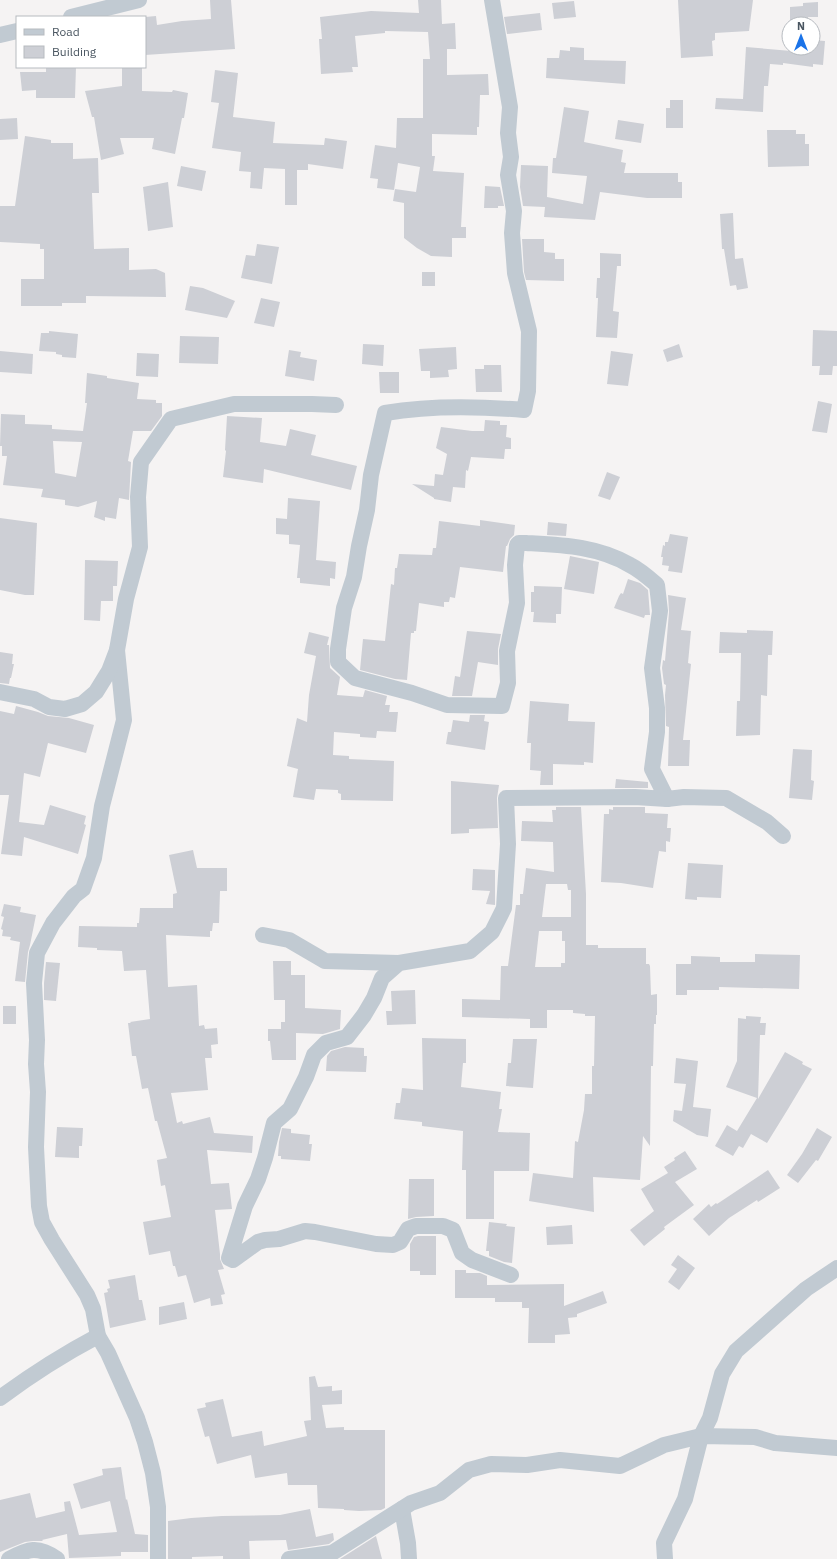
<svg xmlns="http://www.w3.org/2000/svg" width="837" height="1559" viewBox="0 0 837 1559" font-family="'IBM Plex Sans',sans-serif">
	<rect width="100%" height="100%" fill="#f5f3f3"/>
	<g fill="#cdcfd5" fill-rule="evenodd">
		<path d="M210 0H231L235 49 145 55V17L156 16 157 25 182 21 211 19Z"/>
		<path d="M418 0H441L442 24 455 23 456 49H447V75L488 74 489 95H480L479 127H477V135L432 134V156H435L433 171 464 173 461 227H466V238H452V257L431 256 417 248 404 238V203L393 201 395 189 416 192 420 167 398 163 394 190 377 188 378 179 370 178 375 145 396 148 397 118H423V59H430L428 32 385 31V33L355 36 358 67H352L353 72 321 74 319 39H322L320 17 371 11 419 13Z"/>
		<path d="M678 0H753L749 31 715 33V40L712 41 713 56 681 58Z"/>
		<path d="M574 1 576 17 554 19 552 3Z"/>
		<path d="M818 2V17H808L809 24H790V7L803 6V3Z"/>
		<path d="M540 13 542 30 507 34 504 17Z"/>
		<path d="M813 40 825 41 823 65 813 64V67L783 63V65L770 64 768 86H764L763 112 715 109 716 98 743 99 746 47 803 52V48H813Z"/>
		<path d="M570 47 584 48V60L626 61 625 84 546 78 547 58H559L560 50 570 51Z"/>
		<path d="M46 67H76L75 98H36V90L22 91 20 72H46Z"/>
		<path d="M122 67H142V91L172 92 173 90 188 93 184 118H182L175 154 152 149 154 138H120L124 154 101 160 94 117H92L85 91 122 86Z"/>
		<path d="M215 70 238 73 233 117 275 122 273 143 324 145 325 138 347 141 343 169 308 164V170H297V205H285V169L264 168 262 189 250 188 251 172 239 171 241 152 212 148 219 103 211 102Z"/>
		<path d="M670 100H683V128H666V108H670Z"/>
		<path d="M564 107 589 111 584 142 623 150 621 162 626 163 624 173H678V182H682V198H647L600 192 595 220 544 217 545 207 523 206 520 187 521 165 548 166 547 197 583 204 587 176 552 173 553 158H556Z"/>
		<path d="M17 118 18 139 0 140V119Z"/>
		<path d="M618 120 644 124 641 143 615 139Z"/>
		<path d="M767 130H796V134H805V144H809V166L768 167Z"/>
		<path d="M25 136 51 140V143H73V159L98 158 99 193H92L94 249 129 248V270L156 269 165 273 166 297 86 296V303H62V306H21V279H44V249H40V244L0 242V206H15Z"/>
		<path d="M181 166 206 171 202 191 177 186Z"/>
		<path d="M168 182 173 227 148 231 143 187Z"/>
		<path d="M485 186 500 187 504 206H498V208H484Z"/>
		<path d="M733 213 735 259 743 258 748 288 737 290 736 285 730 286 724 249H722L720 214Z"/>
		<path d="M522 239H544V252L555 253V259H564V281L526 280 524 272Z"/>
		<path d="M257 244 279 247 272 284 241 278 246 255 255 256Z"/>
		<path d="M600 253 621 254V266H617L613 311 619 312 617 338 596 337 598 298H596L597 278H600Z"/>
		<rect x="422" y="272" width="13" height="14"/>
		<path d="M190 286 203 288 235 301 227 318 185 310Z"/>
		<path d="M261 298 280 302 274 327 254 323Z"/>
		<path d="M813 330 837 331V366H833L832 375H819L820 366H812Z"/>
		<path d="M49 331 78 334 76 358 62 357V355L56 354V352L39 351 41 333H49Z"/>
		<path d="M180 336 219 337 218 364 179 363Z"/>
		<path d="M363 344 384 345 383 366 362 364Z"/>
		<path d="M679 344 683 357 667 362 663 350Z"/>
		<path d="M456 347 457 369 448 370 449 377 430 378V371H421L419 349Z"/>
		<path d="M289 350 301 352 300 357 317 360 314 381 285 376Z"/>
		<path d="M0 351 33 354 32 374 0 372Z"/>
		<path d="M611 351 633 354 628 386 607 384Z"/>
		<path d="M137 353 159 354 158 377 136 376Z"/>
		<path d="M484 365H501L502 392H476L475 369H484Z"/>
		<path d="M379 372H399V393H380Z"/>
		<path d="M87 373 107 376V378L139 383 137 399 156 400V403H162V416L151 431H133L128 461 131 462 129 500 119 498 116 519 105 517V521L94 517 97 501 78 507 65 505V500L41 497 43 489 3 485 7 456H2V446H0L1 414 25 415V424L52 425V429L83 431 87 403H85ZM53 441 82 442 76 477 55 473Z"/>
		<path d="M818 401 832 404 827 433 812 431Z"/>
		<path d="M227 416 262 418 260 442 286 446 290 429 316 435 311 455 357 466 351 490 264 469 263 483 223 477 226 451 225 450Z"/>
		<path d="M485 420 500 421V425H507L506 437 511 438V449H505L504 459 471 457 468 471 466 470 465 488 453 487 451 502 434 499V498L412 484 434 486 435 474 443 475 447 454 436 448 441 427 472 431H484Z"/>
		<path d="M607 472 620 477 610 500 598 496Z"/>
		<path d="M288 498 320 501 316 560 336 562 335 579 330 578V586L300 583V578H297L300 545 289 544V535L276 534V518L287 519Z"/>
		<path d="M0 518 37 523 34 595H25L0 590Z"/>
		<path d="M480 520 515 525 514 535 510 539 507 546H506L503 572 460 567 455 598 450 597 449 602H444V607L419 603 416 631H414V633H411L407 680 395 679 360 670 363 639 385 641 391 584 394 585 395 568H397L399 554 432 555 433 548H436L439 521 480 526Z"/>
		<path d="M548 522 567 524 566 536 547 535Z"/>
		<path d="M670 534 688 537 682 573 668 571 669 566 662 565 663 557H661L663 545 665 546V542H668Z"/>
		<path d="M570 556 599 562 594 594 564 589Z"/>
		<path d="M85 560 118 561 117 586H113V601H101L100 621 84 620Z"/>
		<path d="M628 579 640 583 648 590 650 615H645L644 618 614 608 619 596 621 593 623 594Z"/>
		<path d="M534 586 562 587 561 614H556V623L533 622 534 612H531V592H534Z"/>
		<path d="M668 595 686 598 681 630 691 631 688 663 691 664 683 740H690L689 766H668L669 727 666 726 665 695 666 685 664 684 662 668 663 660 665 661 669 612Z"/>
		<path d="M747 630 773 631 772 655H768L767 696 761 695 760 735 736 736 737 701H740L741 653H719L720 632 747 633Z"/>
		<path d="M467 631 501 634 498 649V665L478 662 472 696H452L455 676 460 677Z"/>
		<path d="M309 632 329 637 327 645H329L330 668 340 677 337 695 363 697 365 690 387 696 385 705H390L389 712H398L396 732 377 731 376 738 360 737V734L334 732 333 755 349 756V759L394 761 393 801 341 800V794L338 793V790L316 789 314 800 293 797 298 769 287 766 297 718 307 722 309 695 316 656 304 653Z"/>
		<path d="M0 652 13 654 12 664H14L11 678H10L9 684 0 683Z"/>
		<path d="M530 701 569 704 568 721 595 722 593 763 584 762V765L553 764V785H540L541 771 530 770 531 743H527Z"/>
		<path d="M16 706 38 712 48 716 69 718 94 725 86 753 48 743 40 777 24 773 19 822 44 825 50 805 86 816 84 824 86 825 78 854 24 837 22 856 1 854 9 795H0V711L14 714Z"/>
		<path d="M470 715H485L484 721 489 722 485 750 446 744 448 732H451L453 720 469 722Z"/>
		<path d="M793 749 812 750 811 780 814 781 812 800 789 798Z"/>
		<path d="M616 779 648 782V788H615Z"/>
		<path d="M451 781 499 785 497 798 498 828 469 829V833L451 834Z"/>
		<path d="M556 807H581L586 894V945H598V948H646V964H649L650 966 651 995 657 994V1015H656V1024H654L653 1066H651L650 1146 643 1136 640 1180 593 1177 594 1212 529 1201 533 1173 573 1178 575 1141 578 1142 584 1110 585 1094H592V1066H594L595 1016H585V1014L573 1013V1010H547V1028H530V1019L462 1017V999L500 1000 501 966H508L516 905H520V894H523L526 868 554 872 553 842 521 841 522 821 553 822 552 810H556ZM546 884H567L568 890H571V917H542ZM539 931H562V941H565V963H561V967H535Z"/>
		<path d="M613 807H645V813L668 814 667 828H671L670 842 666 841V852L659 851 653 888 621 883 601 882 604 814H609V809L613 810Z"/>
		<path d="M193 850 197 868H227V891H220L219 923H213L212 931H210V937L166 935 168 987 197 985 199 1026 204 1025 205 1029 217 1028 218 1044 211 1045 212 1058H205L208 1090 171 1093 177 1123 182 1121 183 1124 210 1117 214 1133 253 1136 252 1153 207 1150 211 1184 229 1183 232 1209 215 1210 220 1254V1259L224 1269 218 1270 225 1294 221 1295 223 1304 211 1306 210 1298 194 1303 186 1275 178 1277 175 1266H173L170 1251 149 1255 143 1222 171 1217 165 1185 161 1186 157 1160 167 1158 157 1121H155L148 1088 142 1089 136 1056H132L128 1023H131L130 1022 150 1019 146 970 124 971 122 951 97 950V948L78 947 79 926 137 927V923H139L140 908H173V894L177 893 169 855Z"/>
		<path d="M688 863 723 865 721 898 697 897V900L685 899Z"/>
		<path d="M473 869 495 870V905L486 904 490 891 472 890Z"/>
		<path d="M4 904 21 907 20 912 36 915 30 945 28 952 25 982 15 981 20 942 10 940 11 937 2 936 3 930 1 929 4 917 1 916Z"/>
		<path d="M755 954 800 955 799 989 719 987V990H687V995H676V964H691V956L720 957V962H755Z"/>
		<path d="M273 961H291V975H305V1008L341 1010 340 1029 323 1034 296 1033V1060H272L270 1041H268V1029H281V1022H285V1000H274Z"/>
		<path d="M46 962 60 963 56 1001 44 1000V983Z"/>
		<path d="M415 990 416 1024 387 1025 386 1011H392L391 991Z"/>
		<rect x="3" y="1006" width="13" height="18"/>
		<path d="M746 1016 761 1017 760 1023H766L765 1035H760L758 1099 785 1052 803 1062 802 1064 812 1069 788 1109 767 1143 751 1134 743 1148 739 1146 733 1156 715 1146 727 1125 737 1131 757 1098 726 1087 737 1061 738 1018 746 1019Z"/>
		<path d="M422 1038 466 1039V1063H463L461 1087 501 1092 499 1109H502L498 1132 530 1133 529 1171H494V1219H466V1170H462L463 1131 422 1126V1122L394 1119 396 1103H400L402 1088 423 1090Z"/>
		<path d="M513 1039H537L533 1088 506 1086 508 1063H511Z"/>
		<path d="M345 1047 364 1048V1056H367L366 1072 326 1071 327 1056 331 1051Z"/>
		<path d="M676 1058 698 1061 693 1107 711 1109 708 1137 697 1135 673 1121 674 1110 682 1111 686 1084 674 1083Z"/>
		<path d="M57 1127 83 1128 82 1146H79V1158L55 1157Z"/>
		<path d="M282 1128 291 1129V1133L310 1135 309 1144H312L310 1161 281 1159V1156H278L279 1142Z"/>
		<path d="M817 1128 832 1137 818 1161 816 1160 798 1183 787 1175 802 1154Z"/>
		<path d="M685 1151 697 1169 675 1182 694 1205 664 1227 665 1229 644 1246 630 1230 654 1211 641 1189 668 1173 664 1167 675 1160 674 1158Z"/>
		<path d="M768 1170 780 1188 758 1202 757 1200 729 1218 709 1236 693 1219 709 1204 711 1207 716 1203 717 1204Z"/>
		<path d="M409 1179H434V1216L416 1217 408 1219Z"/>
		<path d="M489 1222 507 1224 506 1226 515 1227 512 1263 504 1262 489 1256V1251H486Z"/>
		<path d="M572 1225 573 1244 547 1245 546 1227Z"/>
		<path d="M418 1236H436V1275H420V1271H410V1244L414 1237Z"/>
		<path d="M678 1255 695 1268 679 1290 668 1282 677 1269 671 1265Z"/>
		<path d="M455 1270H466V1273H480L487 1276V1285L564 1284V1306L603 1291 607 1303 577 1314V1317L568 1318 570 1334 555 1335V1343H528L529 1308H522V1302H495V1298H455Z"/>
		<path d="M135 1275 139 1300H142L146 1320 110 1328 104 1293 108 1292 107 1289 110 1288 108 1280Z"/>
		<path d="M184 1302 187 1319 159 1325V1307Z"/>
		<path d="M315 1376 318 1387 332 1386V1391L342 1390V1404L322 1405 326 1428 344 1427V1430H385V1508L381 1510 359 1511 344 1510V1509L318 1508 317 1485H288L287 1473 255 1478 251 1455 217 1464 209 1436 205 1437 197 1409 206 1407 205 1403 223 1399 232 1437 262 1431 264 1446 307 1436 304 1421 311 1420 309 1377Z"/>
		<path d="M121 1467 126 1500 127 1499 135 1534 148 1535V1552H121V1556L69 1558 67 1534 42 1540 43 1541H33L25 1542 0 1552V1500L30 1493 36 1518 65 1511 64 1502 70 1501 79 1535 117 1532 110 1501 81 1509 73 1484 103 1475 102 1469Z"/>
		<path d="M310 1509 316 1537 333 1533 334 1540 329 1544 288 1550 286 1540 249 1541 250 1559H223V1556L192 1557V1559H168V1521L191 1518 222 1516 280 1515Z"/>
		<path d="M376 1536 382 1559H340Z"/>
	</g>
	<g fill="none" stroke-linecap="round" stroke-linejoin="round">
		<g stroke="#c1cad2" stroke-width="16">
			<path d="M492 0 510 107 508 133 511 157 508 175 514 211 512 233 515 273 529 331 528 391 524 410C477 406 431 405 385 413L371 475 367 510 359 546 354 577 344 608 338 649V662L355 678 412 693 447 705 502 706 508 683 507 651 517 603 515 565 517 545 519 543H526C562 545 598 546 630 565 640 570 649 578 657 585L660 611 652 668 657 708V732L652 769 667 799 635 797 506 798 508 844 504 908 492 932 470 951 399 963 382 978 374 998 364 1015 347 1037 326 1043 314 1055 306 1077 290 1109 274 1123 265 1158 258 1179 245 1206 229 1258 233 1260 258 1242 265 1240 279 1239 305 1231 315 1232 376 1244 393 1245 400 1242 408 1229 416 1226H443L453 1230 462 1253 472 1260 511 1275"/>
			<path d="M71 17 139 0"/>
			<path d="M0 35 17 31"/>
			<path d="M117 650 124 720 102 806 94 858 83 889 74 896 53 923 37 953 34 983 37 1040 36 1064 38 1092 36 1147 39 1206 42 1222 52 1240 87 1295 93 1309 98 1336 108 1353 137 1418 145 1442 153 1473 158 1507V1559"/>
			<path d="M0 692 34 699 49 707 65 709 82 704 96 692 109 671 117 650 126 599 140 547 138 497 141 462 171 419 234 404H312L336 405"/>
			<path d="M667 799 684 797 726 798 767 822 783 836"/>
			<path d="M263 935 289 940 325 961 399 963"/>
			<path d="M0 1398C31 1375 64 1354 98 1336"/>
			<path d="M402 1509 408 1543 409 1559"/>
			<path d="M9 1559C28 1549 38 1545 57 1559"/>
			<path d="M289 1559 332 1553 411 1503 440 1493 469 1470 491 1464 527 1465 560 1460 620 1466 664 1445 701 1436 755 1437 775 1443 837 1448"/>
			<path d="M665 1559 664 1543 685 1499 701 1436 710 1418 722 1374 736 1351 806 1289 837 1268"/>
		</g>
	</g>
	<rect x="16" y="16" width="130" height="52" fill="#ffffff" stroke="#b7bbc0"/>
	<rect x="24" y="29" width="20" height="6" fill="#c1cad2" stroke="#b7bbc0"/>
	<text x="52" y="36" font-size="12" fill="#4a5661">Road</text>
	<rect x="24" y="46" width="20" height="12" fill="#cdcfd5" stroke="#b7bbc0"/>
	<text x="52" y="56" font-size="12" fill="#4a5661">Building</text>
	<g transform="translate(801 36)"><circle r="19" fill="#ffffff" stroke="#b7bbc0"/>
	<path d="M0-3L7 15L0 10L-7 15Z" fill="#1a73e8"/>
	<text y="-6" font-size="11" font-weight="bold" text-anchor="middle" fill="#4a5661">N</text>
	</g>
</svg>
